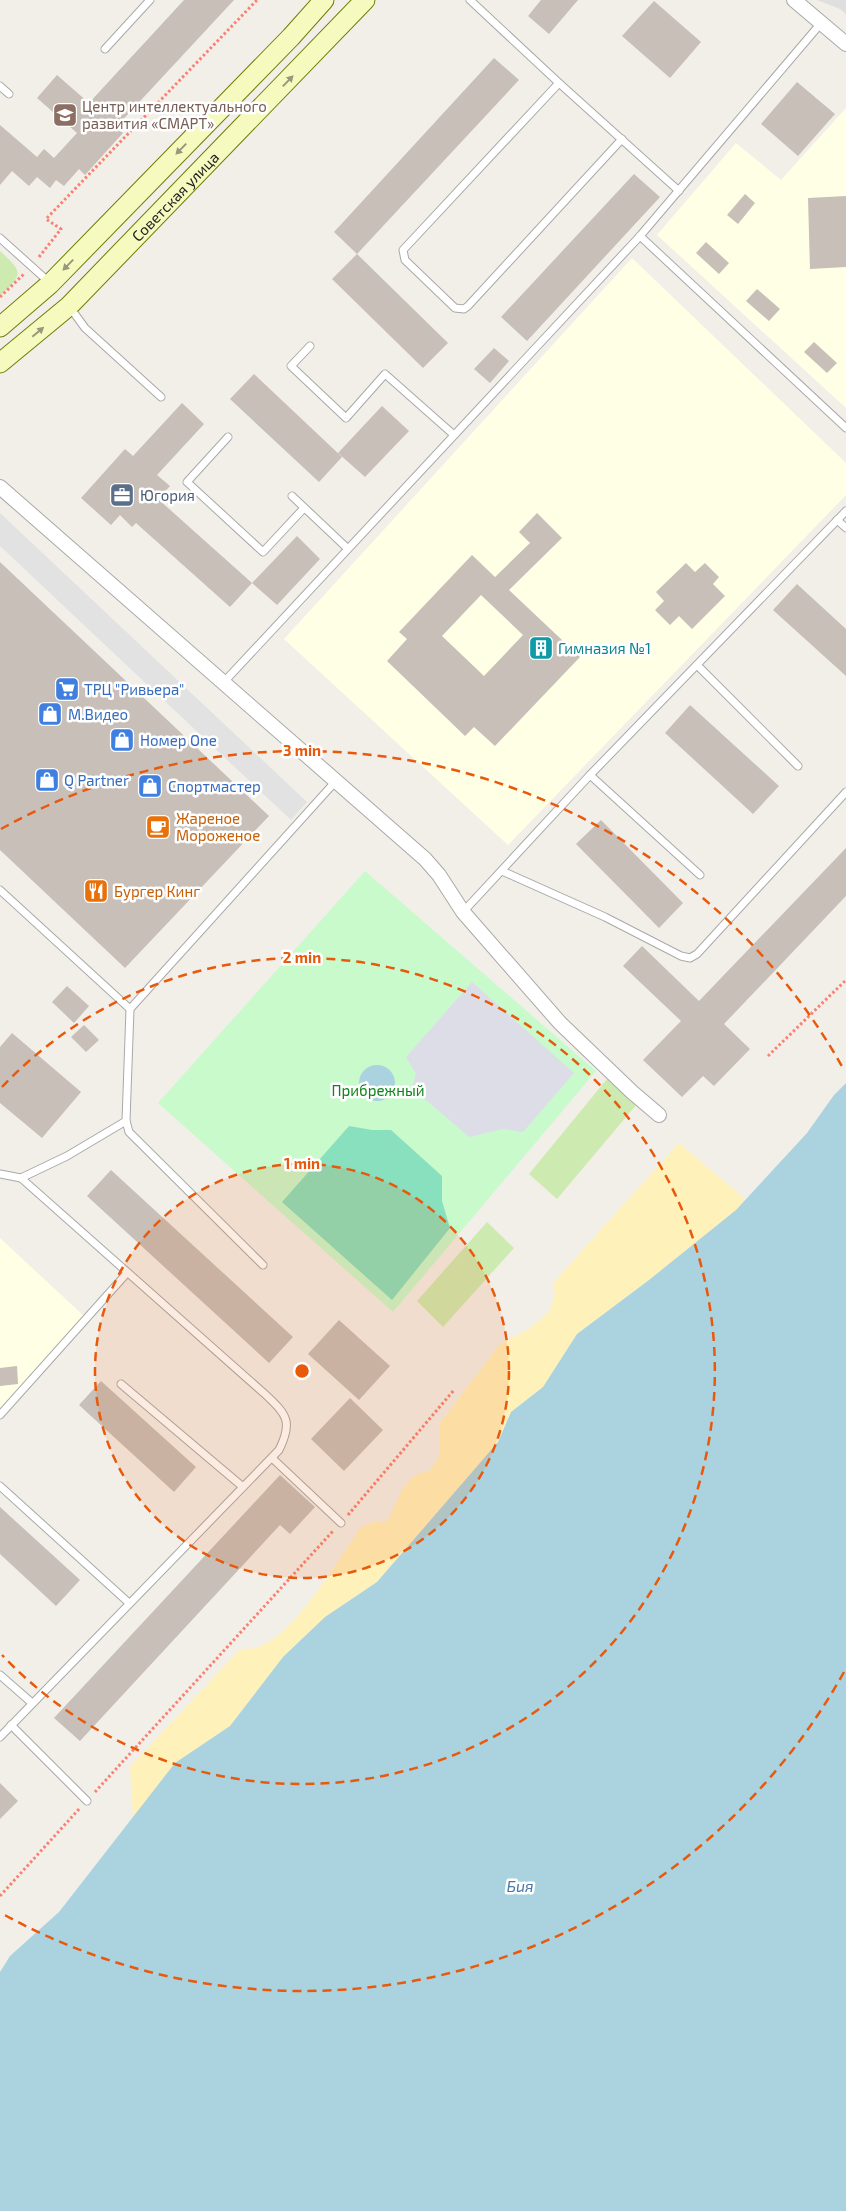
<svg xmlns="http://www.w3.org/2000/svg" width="846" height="2211" viewBox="0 0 846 2211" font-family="'Exo 2',sans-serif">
	<rect width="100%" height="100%" fill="#f2efe9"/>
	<path fill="#e0dfdf" d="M817 0H846V14L840 9Z"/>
	<g fill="#ffffe5">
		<path d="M846 108V408L657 235 736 143 781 180Z"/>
		<path d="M632 258 846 463V495L508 845 284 639Z"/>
		<path d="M0 1238 84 1316 0 1409Z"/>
	</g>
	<g fill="#cdebb0">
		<path d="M0 251C24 273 23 274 0 296Z"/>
		<path d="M607 1079 637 1104 557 1199 529 1174Z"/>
		<path d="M487 1222 514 1248 443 1327 417 1301Z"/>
	</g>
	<path fill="#fff1ba" d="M679 1143 745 1199 736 1210 649 1280 577 1334 543 1387 511 1412 498 1442 377 1582 325 1617 283 1657 230 1726 175 1763 133 1817 130 1767 240 1649C246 1649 253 1649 259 1647 298 1631 336 1562 361 1527L376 1521 387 1522 403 1488 415 1475 430 1470 439 1457 440 1423 500 1344 529 1329 549 1312 555 1295 553 1283Z"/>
	<path fill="#c8facc" d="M365 871 596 1071 393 1312 158 1103Z"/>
	<path fill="#88e0be" d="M349 1126 372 1130H391L442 1176V1201L450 1228 392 1300 282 1202Z"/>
	<path fill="#e2e2e2" d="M0 513 307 802 291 820 0 546Z"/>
	<path fill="#dddde8" d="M472 982 574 1073 523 1132 503 1129 469 1137 412 1088 416 1074 406 1057Z"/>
	<g fill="#aad3df">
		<circle cx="377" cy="1083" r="18"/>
		<path d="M846 1083V2211H0V1972L10 1956 59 1912 175 1763 230 1726 283 1657 325 1617 377 1582 498 1442 511 1412 543 1387 577 1334 649 1280 736 1210 807 1133 834 1095Z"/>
	</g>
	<g fill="#c7bfb8" fill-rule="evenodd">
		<path d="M184 0H234L116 127 123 133 85 175 79 169 64 186 56 180 50 188 37 177 29 186 12 171 0 185V125L37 157 44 149 54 158 77 133 37 98 57 75 89 103Z"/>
		<path d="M541 0H578L549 34 528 16Z"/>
		<path d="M654 1 701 42 670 78 622 36Z"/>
		<path d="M494 58 519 80 357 254 334 232Z"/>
		<path d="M797 82 835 114 798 156 761 124Z"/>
		<path d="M634 174 660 197 527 341 501 317Z"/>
		<path d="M745 194 755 203 738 224 727 215Z"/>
		<path d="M846 196V267L810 269 808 198Z"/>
		<path d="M706 242 729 263 719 274 696 253Z"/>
		<path d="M357 254 448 343 423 368 332 279Z"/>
		<path d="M757 289 780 309 769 321 746 301Z"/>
		<path d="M814 342 837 363 827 373 804 352Z"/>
		<path d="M494 348 509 361 490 383 474 369Z"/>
		<path d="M254 374 342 457 319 482 230 399Z"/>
		<path d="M182 403 204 424 157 475 170 486 158 499 252 583 230 607 136 523 132 527 120 515 111 525 81 498 125 449 133 456Z"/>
		<path d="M382 406 409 431 365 477 338 453Z"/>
		<path d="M537 513 562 538 509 590 580 657 495 746 474 727 465 736 387 661 407 639 399 632 472 555 495 577 530 543 519 532ZM481 595 523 635 484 676 442 636Z"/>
		<path d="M297 536 320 559 277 605 252 583Z"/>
		<path d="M0 562 269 816 125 968 0 850Z"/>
		<path d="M686 563 695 572 705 563 719 577 713 584 725 596 692 629 679 616 670 625 655 610 664 601 656 592Z"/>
		<path d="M797 584 846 629V676L773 610Z"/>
		<path d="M690 705 779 786 753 814 665 733Z"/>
		<path d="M601 820 683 903 659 928 576 844Z"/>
		<path d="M846 848V896L724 1024 750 1049 714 1086 703 1076 682 1097 643 1060 681 1021 623 966 642 946 699 1001Z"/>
		<path d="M67 986 89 1006 74 1023 52 1002Z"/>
		<path d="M84 1025 99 1040 86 1052 71 1037Z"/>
		<path d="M12 1033 81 1092 42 1138 0 1103V1047Z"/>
		<path d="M111 1170 293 1337 269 1363 87 1196Z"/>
		<path d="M339 1320 390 1366 359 1400 308 1354Z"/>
		<path d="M17 1366 18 1384 0 1386V1368Z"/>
		<path d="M101 1381 196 1467 174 1492 79 1405Z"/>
		<path d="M350 1398 383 1430 344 1471 311 1439Z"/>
		<path d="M280 1475 315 1507 290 1534 280 1525 80 1741 54 1718Z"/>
		<path d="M0 1507 80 1580 56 1606 0 1554Z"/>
		<path d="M0 1783 18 1801 0 1819Z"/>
	</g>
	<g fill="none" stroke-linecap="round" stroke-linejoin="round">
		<defs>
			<g id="service">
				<path d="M470 0 559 83 679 191"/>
				<path d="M105 49 150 0"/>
				<path d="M559 83 403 250 405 260 455 308 464 309 468 306 622 139"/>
				<path d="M0 86 9 94"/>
				<path d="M640 236 846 428"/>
				<path d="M0 238 50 283"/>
				<path d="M69 306 85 328 161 397"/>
				<path d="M310 346 291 366 346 418 385 374 454 435"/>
				<path d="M228 437 187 482 263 552 304 508"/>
				<path d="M292 496 347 548"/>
				<path d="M837 520 846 528"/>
				<path d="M697 665 798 766"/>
				<path d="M223 683 640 236 822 22"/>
				<path d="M590 775 700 875"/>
				<path d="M502 871 605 917 681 956 690 958 697 954 846 792"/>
				<path d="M0 890 130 1009 335 782"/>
				<path d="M463 912 590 775 846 511"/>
				<path d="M130 1009 126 1121 129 1132 263 1265"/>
				<path d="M0 1174 21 1178 266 1395C287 1415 293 1422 279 1450L0 1737"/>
				<path d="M21 1178 67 1156 126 1121"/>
				<path d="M121 1384 243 1487"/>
				<path d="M0 1415 127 1273"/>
				<path d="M272 1458 341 1523"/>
				<path d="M0 1486 129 1603"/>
				<path d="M0 1675 32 1703"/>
				<path d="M11 1725 87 1801"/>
			</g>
			<g id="minor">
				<path d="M794 0 846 44"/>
				<path d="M0 487 425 859 439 875 463 912 560 1023 632 1092 659 1115"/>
			</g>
			<g id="secondary">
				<path d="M0 327 50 284 291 37 324 0"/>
				<path id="s1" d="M0 363 69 306 365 0"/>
			</g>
		</defs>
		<use href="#service" stroke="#a9a9a9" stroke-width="9"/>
		<use href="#minor" stroke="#a9a9a9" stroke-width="16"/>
		<use href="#secondary" stroke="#707d05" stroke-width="21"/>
		<g stroke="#fa8072" stroke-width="3" stroke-dasharray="2.5 2.5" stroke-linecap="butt">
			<path d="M39 257 61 229 46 219 257 0"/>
			<path d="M0 297 25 273"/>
			<path d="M768 1056 846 980"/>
			<path d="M348 1515 454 1390"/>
			<path d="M95 1792 333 1531"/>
			<path d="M0 1896 80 1808"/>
		</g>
		<use href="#service" stroke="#fff" stroke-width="7"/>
		<use href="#minor" stroke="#fff" stroke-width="14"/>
		<use href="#secondary" stroke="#f7fabf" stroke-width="19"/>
	</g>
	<defs><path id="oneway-solid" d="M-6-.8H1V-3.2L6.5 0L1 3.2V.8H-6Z" transform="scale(1.25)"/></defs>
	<g fill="#979978">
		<use href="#oneway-solid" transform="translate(288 81) rotate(-46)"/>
		<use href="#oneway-solid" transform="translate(181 149) rotate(134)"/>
		<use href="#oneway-solid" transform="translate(68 265) rotate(134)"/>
		<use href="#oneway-solid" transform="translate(38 332) rotate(-40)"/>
	</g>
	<circle cx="302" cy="1371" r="207" fill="#e8590c" fill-opacity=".12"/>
	<g fill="none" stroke="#e8590c" stroke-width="2.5" stroke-dasharray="9 6">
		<circle cx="302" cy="1371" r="207"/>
		<path d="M2 1087A413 413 0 1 1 2 1655"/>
		<path d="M844 1672A620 620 0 0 1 1 1913M1 829A620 620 0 0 1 844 1070"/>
	</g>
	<defs>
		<symbol id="school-square" viewBox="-11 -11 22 22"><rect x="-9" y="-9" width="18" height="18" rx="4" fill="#8d6e63" stroke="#fff"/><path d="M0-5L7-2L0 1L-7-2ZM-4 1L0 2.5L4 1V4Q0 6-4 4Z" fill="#fff"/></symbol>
		<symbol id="office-square" viewBox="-11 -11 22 22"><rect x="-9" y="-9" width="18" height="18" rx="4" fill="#5c6f8a" stroke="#fff"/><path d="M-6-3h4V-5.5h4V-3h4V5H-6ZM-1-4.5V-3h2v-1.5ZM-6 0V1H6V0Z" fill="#fff"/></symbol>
		<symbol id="building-square" viewBox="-11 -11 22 22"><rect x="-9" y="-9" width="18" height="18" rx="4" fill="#0f9aa8" stroke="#fff"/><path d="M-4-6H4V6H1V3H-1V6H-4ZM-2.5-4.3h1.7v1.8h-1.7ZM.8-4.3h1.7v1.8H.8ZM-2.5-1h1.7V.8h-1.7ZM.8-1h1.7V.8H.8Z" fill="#fff"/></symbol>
		<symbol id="supermarket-square" viewBox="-11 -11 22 22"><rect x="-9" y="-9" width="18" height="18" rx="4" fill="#3f7fe0" stroke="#fff"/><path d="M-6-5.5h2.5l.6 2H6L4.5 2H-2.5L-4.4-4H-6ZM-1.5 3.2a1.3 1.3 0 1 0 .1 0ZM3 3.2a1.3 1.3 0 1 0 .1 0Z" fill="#fff"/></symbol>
		<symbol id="shop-square" viewBox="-11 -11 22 22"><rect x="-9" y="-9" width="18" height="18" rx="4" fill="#3f7fe0" stroke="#fff"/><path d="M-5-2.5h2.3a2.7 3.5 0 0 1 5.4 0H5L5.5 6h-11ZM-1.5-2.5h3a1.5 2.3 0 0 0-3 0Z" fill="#fff"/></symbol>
		<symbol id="cafe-square" viewBox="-11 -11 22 22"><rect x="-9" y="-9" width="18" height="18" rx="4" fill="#e8710a" stroke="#fff"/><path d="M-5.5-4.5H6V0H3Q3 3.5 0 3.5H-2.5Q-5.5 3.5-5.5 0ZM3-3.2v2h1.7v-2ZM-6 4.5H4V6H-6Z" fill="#fff"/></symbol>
		<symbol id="restaurant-square" viewBox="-11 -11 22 22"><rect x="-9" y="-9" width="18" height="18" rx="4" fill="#e8710a" stroke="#fff"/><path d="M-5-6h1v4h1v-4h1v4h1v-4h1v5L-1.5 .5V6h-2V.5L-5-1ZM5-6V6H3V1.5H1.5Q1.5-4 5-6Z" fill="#fff"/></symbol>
	</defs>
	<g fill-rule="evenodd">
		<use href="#school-square" x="51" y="101" width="28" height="28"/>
		<use href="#office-square" x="108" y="481" width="28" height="28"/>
		<use href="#building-square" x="527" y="634" width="28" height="28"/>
		<use href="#supermarket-square" x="53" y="675" width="28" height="28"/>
		<use href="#shop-square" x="36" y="700" width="28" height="28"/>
		<use href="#shop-square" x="108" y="726" width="28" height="28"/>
		<use href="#shop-square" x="33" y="766" width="28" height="28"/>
		<use href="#shop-square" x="136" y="772" width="28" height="28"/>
		<use href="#cafe-square" x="144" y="813" width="28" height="28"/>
		<use href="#restaurant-square" x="82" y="877" width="28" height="28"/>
	</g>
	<g text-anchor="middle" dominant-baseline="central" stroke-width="5" stroke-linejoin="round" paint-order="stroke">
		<g font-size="15" fill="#785e54" stroke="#fff" text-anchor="start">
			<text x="82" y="106">Центр интеллектуального<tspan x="82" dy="17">развития «СМАРТ»</tspan></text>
		</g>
		<g font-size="15" fill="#222" stroke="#fff">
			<text stroke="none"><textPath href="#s1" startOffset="242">Советская улица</textPath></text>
		</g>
		<g font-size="15" fill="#4e5e75" stroke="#fff" text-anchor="start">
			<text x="140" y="495">Югория</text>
		</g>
		<g font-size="15" fill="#0d838f" stroke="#fff" text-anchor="start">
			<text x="558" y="648">Гимназия №1</text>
		</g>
		<g font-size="15" fill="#366cbe" stroke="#fff" text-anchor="start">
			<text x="84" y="689">ТРЦ "Ривьера"</text>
			<text x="68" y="714">М.Видео</text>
			<text x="140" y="740">Номер One</text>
			<text x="64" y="780">Q Partner</text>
			<text x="168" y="786">Спортмастер</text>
		</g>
		<g font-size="15" fill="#c56008" stroke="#fff" text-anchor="start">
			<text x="176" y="818">Жареное<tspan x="176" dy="17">Мороженое</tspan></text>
			<text x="114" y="891">Бургер Кинг</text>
		</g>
		<g font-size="15" fill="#0c8416" stroke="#fff">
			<text x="378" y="1090">Прибрежный</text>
		</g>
		<g font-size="16" font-style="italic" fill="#4a7aab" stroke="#fff">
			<text x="520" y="1885">Бия</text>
		</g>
	</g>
	<circle cx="302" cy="1371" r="8" fill="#e8590c" stroke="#fff" stroke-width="2.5"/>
	<g font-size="15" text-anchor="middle" font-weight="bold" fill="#e8590c" stroke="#fff" stroke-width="5" stroke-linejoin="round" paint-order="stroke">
		<text x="302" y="756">3 min</text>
		<text x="302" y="963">2 min</text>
		<text x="302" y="1169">1 min</text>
	</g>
</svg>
